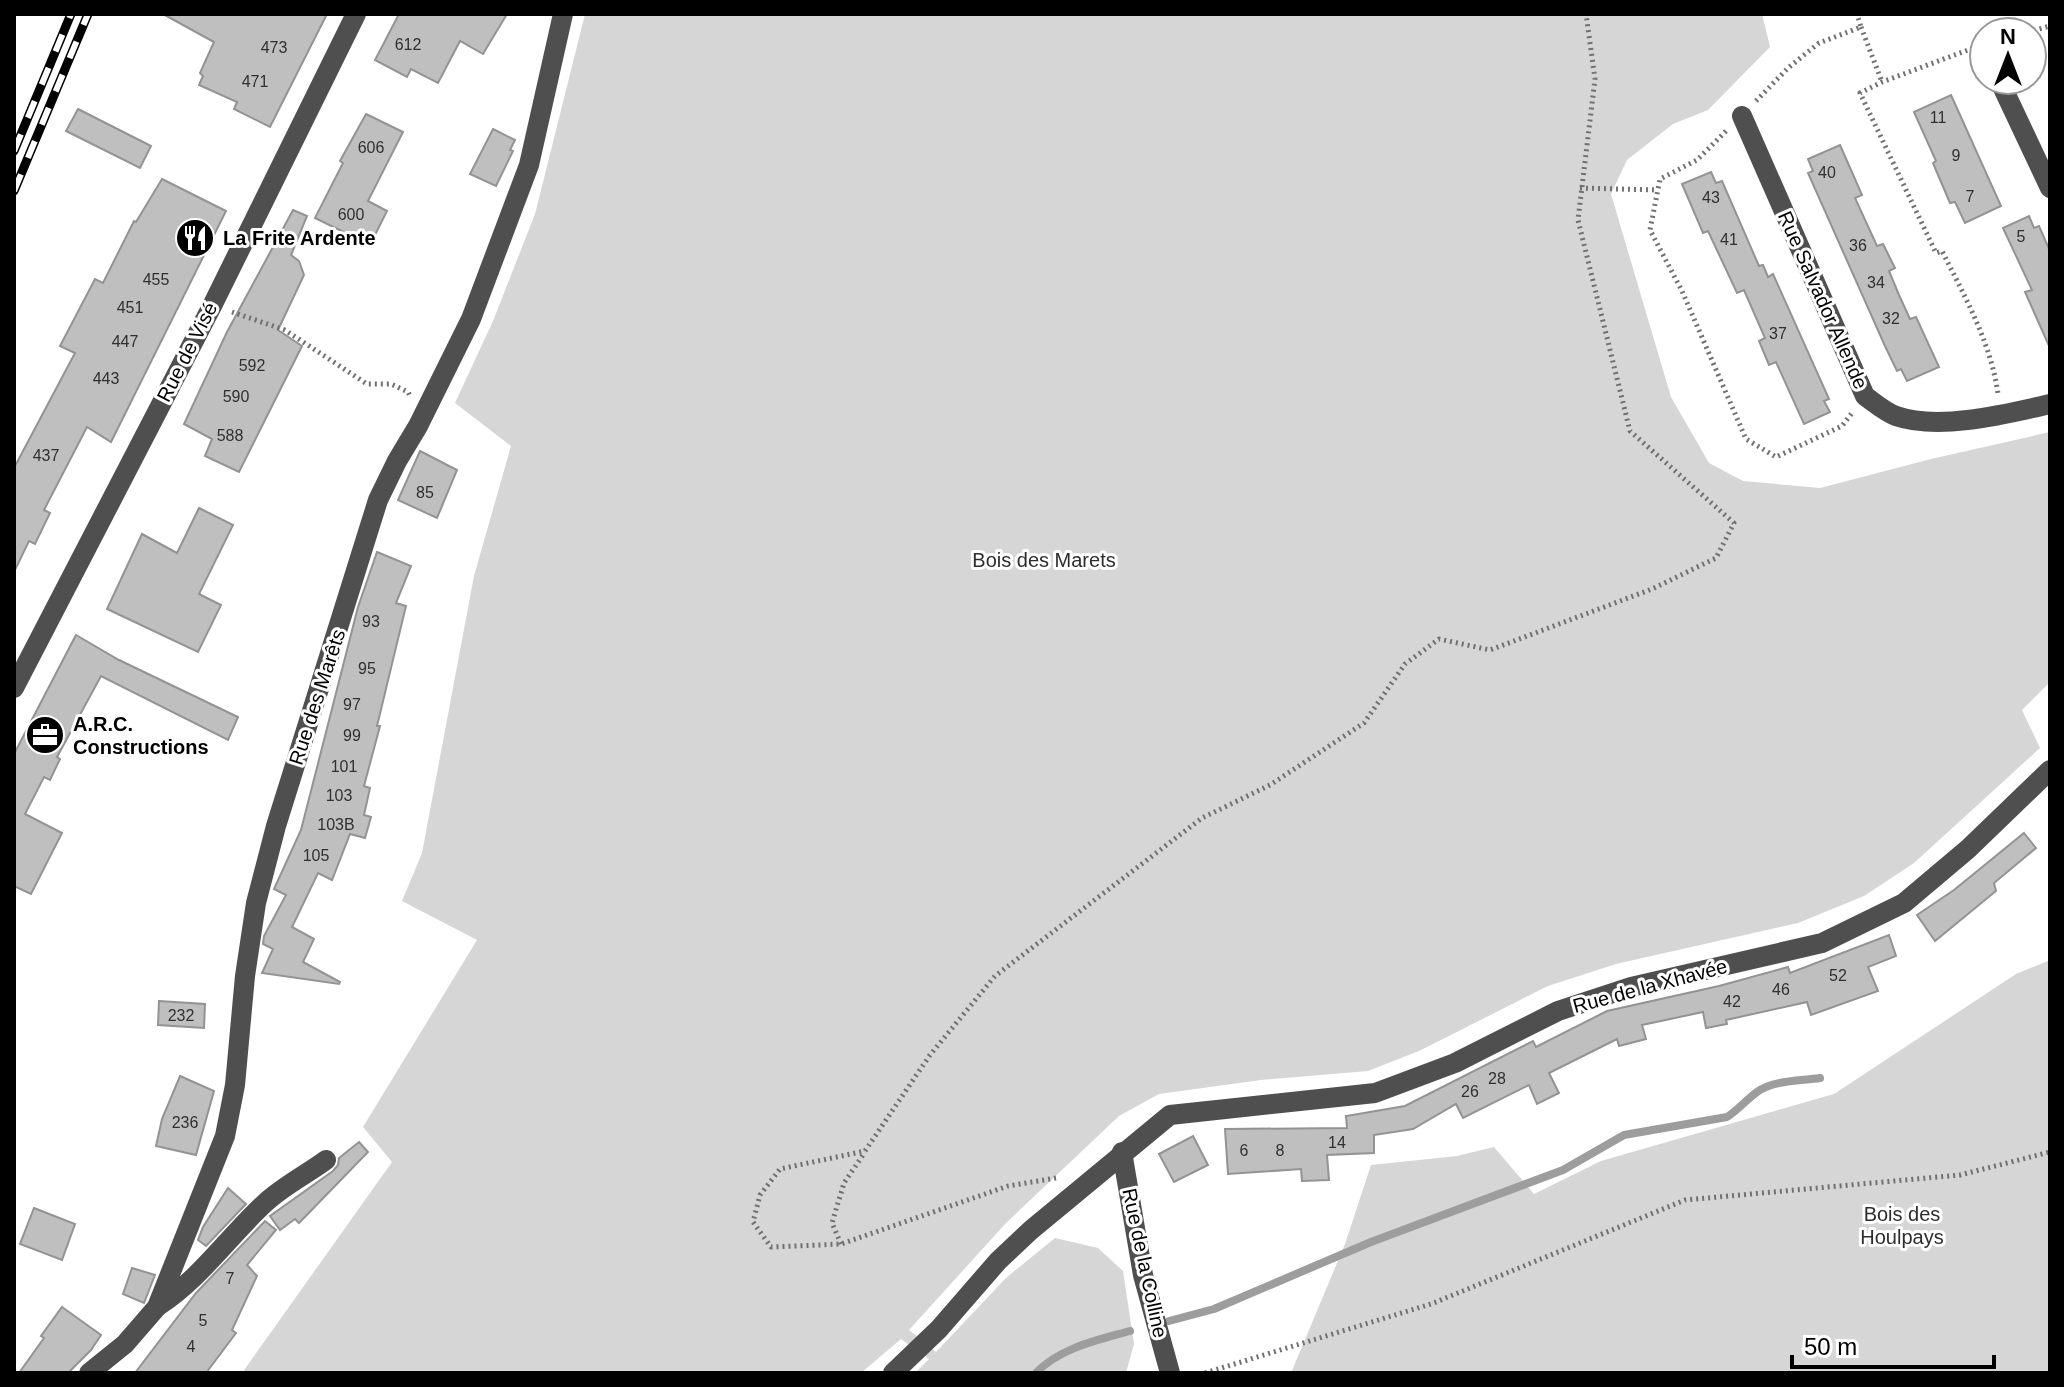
<svg xmlns="http://www.w3.org/2000/svg" width="2064" height="1387" viewBox="0 0 2064 1387" font-family="Arial,sans-serif">
	<rect width="100%" height="100%" fill="#fff"/>
	<g fill="#d6d6d6">
		<path d="M585 14H1762L1770 47 1708 110 1673 124 1627 160 1611 194 1671 397 1709 463 1743 481 1820 488 1931 459 2050 432V682L2022 710 2040 748 1914 863 1864 896 1798 923 1616 964 1548 986 1419 1051 1368 1071 1261 1080 1159 1094 1119 1116 1006 1223 909 1330 936 1352 1006 1278 1055 1238 1098 1248 1123 1271 1134 1344 1126 1373H915L929 1359 901 1339 861 1373H242L392 1162 363 1127 477 940 402 901 422 853 474 576 511 446 455 403 493 321 535 214Z"/>
		<path d="M2050 960V1373H1291L1345 1244 1371 1165 1457 1156 1494 1147 1534 1194 1601 1161 1834 1094 2016 974Z"/>
	</g>
	<g fill="none" stroke-linecap="round" stroke-linejoin="round">
		<g stroke="#9d9d9d" stroke-width="8">
			<path d="M1169 1321 1214 1309 1371 1242 1563 1170 1624 1135 1727 1117C1738 1110 1746 1100 1757 1092 1773 1080 1801 1081 1820 1078"/>
			<path d="M1036 1373C1059 1348 1098 1340 1130 1331"/>
		</g>
	</g>
	<g fill="#bfbfbf" stroke="#939393" stroke-width="2">
		<path d="M163 14H327L270 127 234 109 237 102 199 85 203 76 200 73 214 42Z"/>
		<path d="M399 14H507L483 54 460 41 438 83 411 69 407 77 375 60Z"/>
		<path d="M1951 95 2001 206 1965 223 1955 202 1950 203 1933 163 1936 161 1914 112Z"/>
		<path d="M78 109 151 146 140 168 66 131Z"/>
		<path d="M366 114 403 132 368 201 387 211 370 245 315 218 343 163 340 161Z"/>
		<path d="M493 129 515 140 510 150 513 151 496 186 470 174Z"/>
		<path d="M1840 145 1862 195 1855 198 1877 246 1883 244 1895 268 1889 271 1899 295 1910 319 1916 317 1939 367 1907 381 1901 369 1897 371 1885 346 1808 173 1813 171 1808 159Z"/>
		<path d="M1711 172 1716 183 1722 181 1759 266 1763 265 1768 277 1773 274 1829 399 1824 401 1830 412 1804 424 1776 362 1769 365 1759 341 1765 338 1744 290 1737 293 1708 231 1703 233 1682 184Z"/>
		<path d="M162 179 226 211 111 442 87 427 44 510 50 513 35 544 29 541 14 572V468L75 353 60 346 95 279 103 283 134 221 136 222Z"/>
		<path d="M293 210 307 216 291 255 299 261 304 275 278 330 302 346 239 472 205 456 212 439 184 424 227 332Z"/>
		<path d="M2029 216 2034 228 2039 226 2050 251V348L2025 292 2032 290 2003 228Z"/>
		<path d="M420 451 457 470 437 518 398 500Z"/>
		<path d="M199 508 233 525 199 594 221 605 198 652 107 609 142 534 177 553Z"/>
		<path d="M377 552 411 566 396 603 406 606 377 726H380L364 786 370 788 364 815 371 817 365 838 350 834 332 880 318 873 292 927 314 939 303 962 340 982 339 984 262 973 273 949 263 944 264 936 286 895 274 889 301 830 358 607Z"/>
		<path d="M76 635 119 660 238 717 228 740 101 676 57 757 60 759 50 780 44 777 25 814 62 833 31 894 14 886V754Z"/>
		<path d="M2024 833 2036 848 1994 883 1996 891 1935 941 1917 915 1954 890Z"/>
		<path d="M1889 935 1896 956 1868 967 1878 991 1811 1015 1807 1002 1726 1020 1727 1024 1706 1028 1703 1012 1642 1025 1646 1039 1619 1046 1617 1039 1549 1073 1559 1093 1537 1104 1529 1085 1463 1118 1456 1104 1413 1129 1374 1135V1153L1327 1155 1329 1180 1302 1181 1301 1169 1228 1174 1225 1129 1347 1128 1346 1116 1405 1106 1533 1041 1536 1047 1607 1011 1719 986 1788 967 1790 973Z"/>
		<path d="M159 1001 205 1004 204 1028 158 1025Z"/>
		<path d="M180 1076 214 1091 196 1155 156 1146 162 1119Z"/>
		<path d="M1193 1136 1208 1165 1174 1182 1159 1154Z"/>
		<path d="M359 1142 368 1152 299 1223 295 1219 280 1230 270 1216 333 1171 338 1165 339 1158Z"/>
		<path d="M228 1188 246 1204 206 1246 198 1240 203 1227Z"/>
		<path d="M34 1208 75 1224 62 1260 20 1244Z"/>
		<path d="M265 1221 276 1230 247 1265 257 1276 232 1330 236 1333 206 1373H135L196 1293Z"/>
		<path d="M132 1268 155 1275 144 1303 123 1294Z"/>
		<path d="M62 1307 101 1335 91 1350 68 1373H19L44 1338 41 1336Z"/>
	</g>
	<g fill="none" stroke-linecap="round" stroke-linejoin="round">
		<g stroke="#717171" stroke-width="5" stroke-dasharray="2 4" stroke-linecap="butt">
			<path d="M1861 27 1882 82"/>
			<path d="M2028 32 2050 26"/>
			<path d="M1984 44 1882 82 1860 93 1936 253 1942 251C1965 297 1991 343 1998 394"/>
			<path d="M1756 101 1788 68 1819 43 1861 27 1857 14"/>
			<path d="M1726 131 1697 160 1660 179 1650 230 1682 291 1746 439 1776 457 1842 426 1852 413"/>
			<path d="M1580 188 1658 190"/>
			<path d="M232 312 285 330 367 384H391L408 392 410 396"/>
			<path d="M1056 1178 1008 1186 841 1244 771 1247 753 1222 760 1195 780 1169 865 1151 930 1055 995 976 1202 818 1270 785 1364 723 1405 664 1439 639 1490 650 1652 589 1716 558 1734 523 1630 431 1578 220 1595 79 1586 14"/>
			<path d="M841 1244 832 1223 844 1183 865 1152"/>
			<path d="M1205 1373 1431 1304 1685 1200 1960 1175 2050 1152"/>
		</g>
		<g stroke="#4f4f4f" stroke-width="20">
			<path d="M2001 84 2050 188"/>
			<path d="M1742 116 1865 396C1875 403 1885 412 1896 416 1939 431 2006 414 2050 404"/>
			<path d="M14 688 212 306 356 14"/>
			<path d="M1122 1152 1143 1275 1170 1373"/>
			<path d="M158 1306C200 1279 229 1236 265 1203 283 1186 307 1174 326 1160"/>
			<path d="M89 1373 125 1344 157 1307 225 1136 235 1085 245 976 256 903 276 826 378 500 397 461 418 426 471 319 529 165 563 14"/>
			<path d="M893 1373 939 1329 998 1261 1031 1230 1170 1115 1375 1093 1455 1063 1558 1011 1631 987 1822 943 1904 903 1968 849 2050 770"/>
		</g>
		<defs>
			<g id="rail">
				<path d="M14 151 71 14"/>
				<path d="M14 191 88 14"/>
			</g>
		</defs>
		<use href="#rail" stroke="#000" stroke-width="9"/>
		<use href="#rail" stroke="#fff" stroke-width="6" stroke-dasharray="18" stroke-linecap="butt"/>
	</g>
	<defs>
		<symbol id="restaurant-disc" viewBox="-11 -11 22 22"><circle r="9.5" fill="#000" stroke="#fff"/><path d="M-5-6h1v4h1v-4h1v4h1v-4h1v5L-1.5 .5V6h-2V.5L-5-1ZM5-6V6H3V1.5H1.5Q1.5-4 5-6Z" fill="#fff"/></symbol>
		<symbol id="office-disc" viewBox="-11 -11 22 22"><circle r="9.5" fill="#000" stroke="#fff"/><path d="M-6-3h4V-5.5h4V-3h4V5H-6ZM-1-4.5V-3h2v-1.5ZM-6 0V1H6V0Z" fill="#fff"/></symbol>
	</defs>
	<g fill-rule="evenodd">
		<use href="#restaurant-disc" x="173" y="216" width="44" height="44"/>
		<use href="#office-disc" x="23" y="713" width="44" height="44"/>
	</g>
	<g text-anchor="middle" dominant-baseline="central" stroke-width="6" stroke-linejoin="round" paint-order="stroke">
		<g font-size="16" fill="#303030">
			<text x="408" y="44">612</text>
			<text x="274" y="47">473</text>
			<text x="255" y="81">471</text>
			<text x="1938" y="117">11</text>
			<text x="371" y="147">606</text>
			<text x="1956" y="155">9</text>
			<text x="1827" y="172">40</text>
			<text x="1970" y="196">7</text>
			<text x="1711" y="197">43</text>
			<text x="351" y="214">600</text>
			<text x="2021" y="236">5</text>
			<text x="1729" y="239">41</text>
			<text x="1858" y="245">36</text>
			<text x="156" y="279">455</text>
			<text x="1876" y="282">34</text>
			<text x="130" y="307">451</text>
			<text x="1891" y="318">32</text>
			<text x="1778" y="333">37</text>
			<text x="125" y="341">447</text>
			<text x="252" y="365">592</text>
			<text x="106" y="378">443</text>
			<text x="236" y="396">590</text>
			<text x="230" y="435">588</text>
			<text x="46" y="455">437</text>
			<text x="425" y="492">85</text>
			<text x="371" y="621">93</text>
			<text x="367" y="668">95</text>
			<text x="352" y="704">97</text>
			<text x="352" y="735">99</text>
			<text x="344" y="766">101</text>
			<text x="339" y="795">103</text>
			<text x="336" y="824">103B</text>
			<text x="316" y="855">105</text>
			<text x="1838" y="975">52</text>
			<text x="1781" y="989">46</text>
			<text x="1732" y="1001">42</text>
			<text x="181" y="1015">232</text>
			<text x="1497" y="1078">28</text>
			<text x="1470" y="1091">26</text>
			<text x="185" y="1122">236</text>
			<text x="1337" y="1142">14</text>
			<text x="1244" y="1150">6</text>
			<text x="1280" y="1150">8</text>
			<text x="230" y="1278">7</text>
			<text x="203" y="1320">5</text>
			<text x="191" y="1346">4</text>
		</g>
		<g font-size="20" font-weight="bold" fill="#000" stroke="#fff" text-anchor="start">
			<text x="223" y="238">La Frite Ardente</text>
			<text x="73" y="724">A.R.C.<tspan x="73" dy="23">Constructions</tspan></text>
		</g>
		<g font-size="20" fill="#000" stroke="#fff">
			<text transform="translate(1823 300) rotate(66)">Rue Salvador Allende</text>
			<text transform="translate(187 352) rotate(-63)">Rue de Visé</text>
			<text transform="translate(317 697) rotate(-72)">Rue des Marêts</text>
			<text transform="translate(1650 986) rotate(-15)">Rue de la Xhavée</text>
			<text transform="translate(1145 1263) rotate(78)">Rue de la Colline</text>
		</g>
		<g font-size="20" fill="#2d2d2d" stroke="#fff">
			<text x="1044" y="560">Bois des Marets</text>
			<text x="1902" y="1214">Bois des<tspan x="1902" dy="23">Houlpays</tspan></text>
		</g>
	</g>
	<rect width="2064" height="1387" fill="none" stroke="#000000" stroke-width="32"/>
	<g transform="translate(2008 56)"><circle r="38" fill="#ffffff" stroke="#999999" stroke-width="2"/>
	<path d="M0-6L14 30L0 20L-14 30Z" fill="#000000"/>
	<text y="-12" font-size="22" font-weight="bold" text-anchor="middle" fill="#000000">N</text>
	</g>
	<path d="M1792 1355v12h202v-12" fill="none" stroke="#000000" stroke-width="4"/>
	<text x="1804" y="1355" font-size="24" fill="#000000" stroke="#ffffff" stroke-width="6" paint-order="stroke">50 m</text>
</svg>
